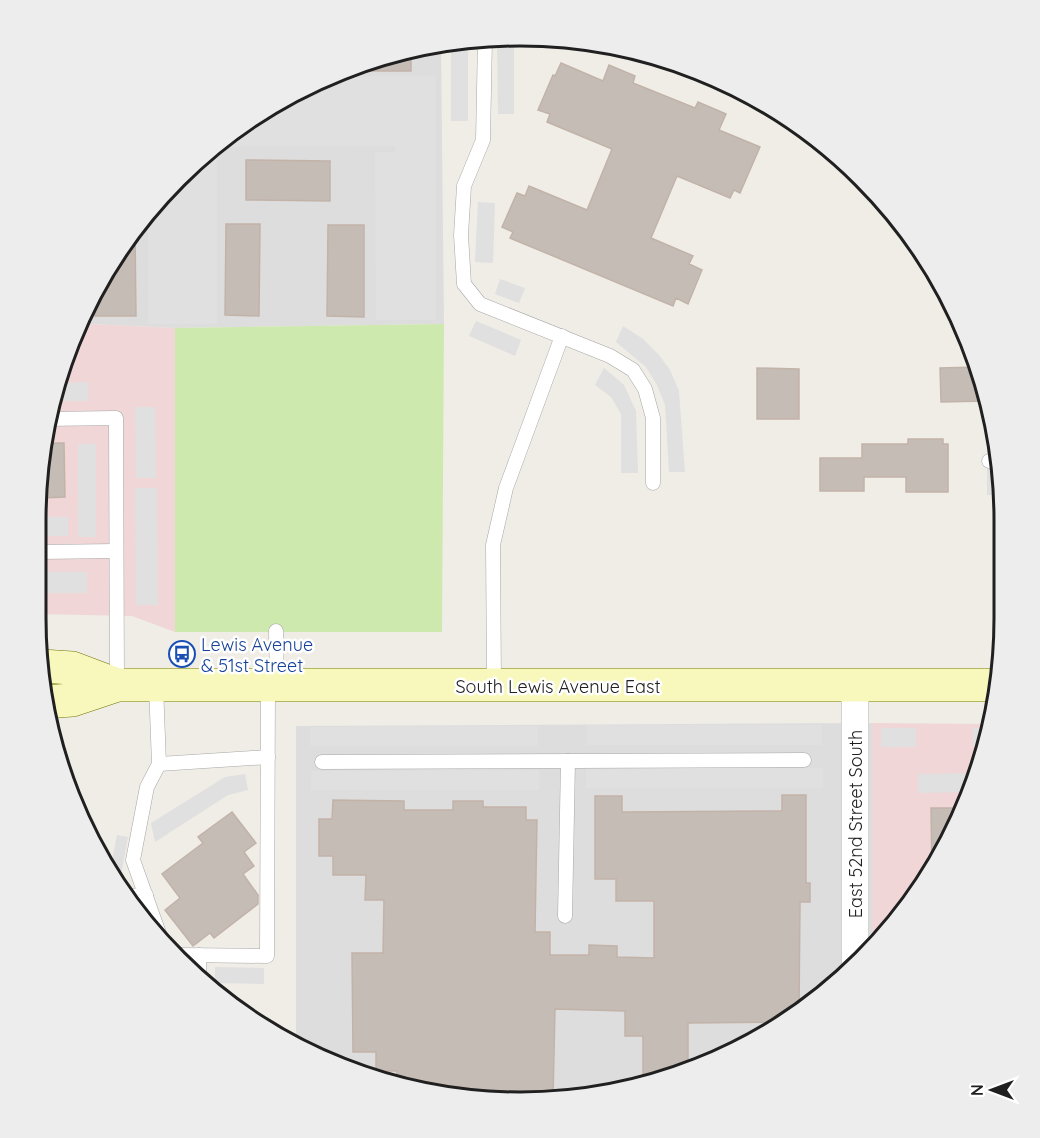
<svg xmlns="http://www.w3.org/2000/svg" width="1040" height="1138" viewBox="0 0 1040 1138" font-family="Quicksand,sans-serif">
	<rect width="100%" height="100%" fill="#f0ede7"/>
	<g fill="#dedddd">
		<path d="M441 44 444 324 175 328 89 324V305L118 251 178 178 251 117 335 73 425 45Z"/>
		<path d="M872 723V948L814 1002 734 1052 615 1093 520 1102 425 1093 306 1052 296 1046V726Z"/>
	</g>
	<g fill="#f0d6d7">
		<path d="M89 305V324L175 328V632L132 616 36 614 45 425 73 334Z"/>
		<path d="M872 723 990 724 978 773 939 860 884 937 872 948Z"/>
	</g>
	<path fill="#cee9ae" d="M444 324 442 632H175V328Z"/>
	<g fill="#e0e0e0">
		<path d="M514 37V114H498L497 38Z"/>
		<path d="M468 41V121H451V43Z"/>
		<path d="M329 76H436V320H376L375 152H395V146L216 147 251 117Z"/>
		<path d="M211 150H217V324H148V214L178 178Z"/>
		<path d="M478 202 495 203 493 263 475 262Z"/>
		<path d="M500 279 525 288 519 303 495 294Z"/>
		<path d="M476 321 521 340 515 356 469 336Z"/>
		<path d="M623 326 643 339 659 355 670 370 679 391 685 472H669L665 405 657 385 646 367 616 342Z"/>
		<path d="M604 368 624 385 636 411 638 473H621V414L611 397 595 385Z"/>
		<path d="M88 382V401H53L58 383Z"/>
		<path d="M135 407H155L156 478H136Z"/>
		<path d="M987 429H995L996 495H987Z"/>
		<rect x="78" y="444" width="18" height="93"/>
		<path d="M135 488H157L158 605H136Z"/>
		<path d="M41 517H68V536H40Z"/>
		<path d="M38 572H87V593H37Z"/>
		<rect x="587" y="725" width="235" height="20"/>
		<path d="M538 726V746H310V727Z"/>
		<rect x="881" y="728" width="35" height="19"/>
		<path d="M973 728H989L985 746H973Z"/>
		<rect x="586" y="768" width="237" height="20"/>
		<path d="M539 770V790H311V771Z"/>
		<path d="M977 773 970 792 918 793V774Z"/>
		<path d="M245 774 248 790 228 795 155 842 151 823 225 777Z"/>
		<path d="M117 835 128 837 119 886 110 871Z"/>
		<path d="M215 967 264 968V984L215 983Z"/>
	</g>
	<g fill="#c5bcb6" stroke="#c2b3a9" stroke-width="1.5">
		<path d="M411 50V71H357L356 66Z"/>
		<path d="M561 63 603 81 609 65 635 76 633 83 695 108 698 102 726 114 719 130 760 147 740 193 734 190 730 198 677 176 651 238 693 256 689 264 702 270 688 304 676 298 673 306 510 238 513 232 502 227 517 193 525 196 529 186 587 210 612 149 547 122 550 114 538 110 553 75 555 76Z"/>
		<path d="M246 160 330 161V201L246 200Z"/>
		<path d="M226 224H260L259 316 225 315Z"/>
		<path d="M328 225H364V317L327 316Z"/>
		<path d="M135 230 136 316H95V294L118 251Z"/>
		<path d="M977 367 987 401 941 402 940 368Z"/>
		<path d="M757 368 799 369V419H757Z"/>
		<path d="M908 439H943V444H948V492H906V477H864V491H820V458H862V444H908Z"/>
		<path d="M45 443H64L65 497 42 498Z"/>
		<path d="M782 795H806V883H810V902H800L799 1012 782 1022 688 1023V1068L643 1083V1036H625V1011L555 1009 553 1099 520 1102 425 1093 396 1083 397 1071H376V1052H353L352 953H383L384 900H365L366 875H333V856H319V819H332L333 800 404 801V810H453V801H483V807H526V820H537L535 932H550V955H589V945L617 946V957L654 958V901H616V879H595V796H622V812L782 811Z"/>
		<path d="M931 808H963L932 870Z"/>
		<path d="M232 812 256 843 244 852 254 866 243 874 258 895V904L214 938 210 933 193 946 165 910 180 898 162 874 203 843 198 837Z"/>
	</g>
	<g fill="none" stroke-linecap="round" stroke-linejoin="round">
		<defs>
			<g id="lane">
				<path d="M485 39 483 140 464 186 461 235 464 284 480 304 610 356 633 370 645 389 653 418V483"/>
				<path d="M47 419 116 418 117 683"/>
				<path d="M989 461H995"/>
				<path d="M39 552 116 551"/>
				<path d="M276 631 277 686"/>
				<path d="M156 685 159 764 147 787 133 860 160 936"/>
				<path d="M494 685 493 545 506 488 562 336"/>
				<path d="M322 762 804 760"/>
				<path d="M159 764 268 757"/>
				<path d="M126 896 146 895"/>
				<path d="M565 916 568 761"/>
				<path d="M179 955 267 956 268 686"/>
				<path d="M199 975V955"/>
			</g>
			<path id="street" d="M855 685V964"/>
			<g id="secondary">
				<path d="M41 666 72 668 117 685"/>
				<path d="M44 702 72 700 117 685H999"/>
			</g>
		</defs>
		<use href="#lane" stroke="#a7a7a7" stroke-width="15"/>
		<use href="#street" stroke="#a7a7a7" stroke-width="28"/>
		<use href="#secondary" stroke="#707707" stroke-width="34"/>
		<use href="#lane" stroke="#fff" stroke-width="14"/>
		<use href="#street" stroke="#fff" stroke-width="27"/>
		<use href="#secondary" stroke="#f8f8bc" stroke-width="33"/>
	</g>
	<defs>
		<symbol id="bus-ring" viewBox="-11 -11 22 22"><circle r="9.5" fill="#fff" stroke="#1a4fb4" stroke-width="1.5"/><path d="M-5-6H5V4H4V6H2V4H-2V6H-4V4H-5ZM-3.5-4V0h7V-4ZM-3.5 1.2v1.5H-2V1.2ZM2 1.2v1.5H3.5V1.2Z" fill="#1a4fb4"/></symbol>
	</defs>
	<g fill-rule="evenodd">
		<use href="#bus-ring" x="167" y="639" width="30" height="30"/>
	</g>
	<g text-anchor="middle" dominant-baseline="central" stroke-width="5" stroke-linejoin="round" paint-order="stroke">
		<g font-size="18" fill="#164399" stroke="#fff" text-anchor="start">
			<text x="201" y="644">Lewis Avenue<tspan x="201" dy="21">&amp; 51st Street</tspan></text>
		</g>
		<g font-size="18" fill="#202020" stroke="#fff">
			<text x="558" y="686">South Lewis Avenue East</text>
			<text transform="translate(855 824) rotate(-90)">East 52nd Street South</text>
		</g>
	</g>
	<path d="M0 0H1040V1138H0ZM520 46H520A474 474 0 0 1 994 520V618A474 474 0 0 1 520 1092H520A474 474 0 0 1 46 618V520A474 474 0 0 1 520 46Z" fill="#ededed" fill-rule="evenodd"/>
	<path fill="none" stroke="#202020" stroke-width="3" d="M520 46H520A474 474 0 0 1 994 520V618A474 474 0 0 1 520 1092H520A474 474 0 0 1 46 618V520A474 474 0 0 1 520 46Z"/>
	<g transform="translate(992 1090) rotate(270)" stroke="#ffffff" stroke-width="4.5" paint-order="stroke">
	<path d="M0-4.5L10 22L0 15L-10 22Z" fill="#202020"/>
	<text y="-9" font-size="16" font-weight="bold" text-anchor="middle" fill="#202020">N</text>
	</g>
</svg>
